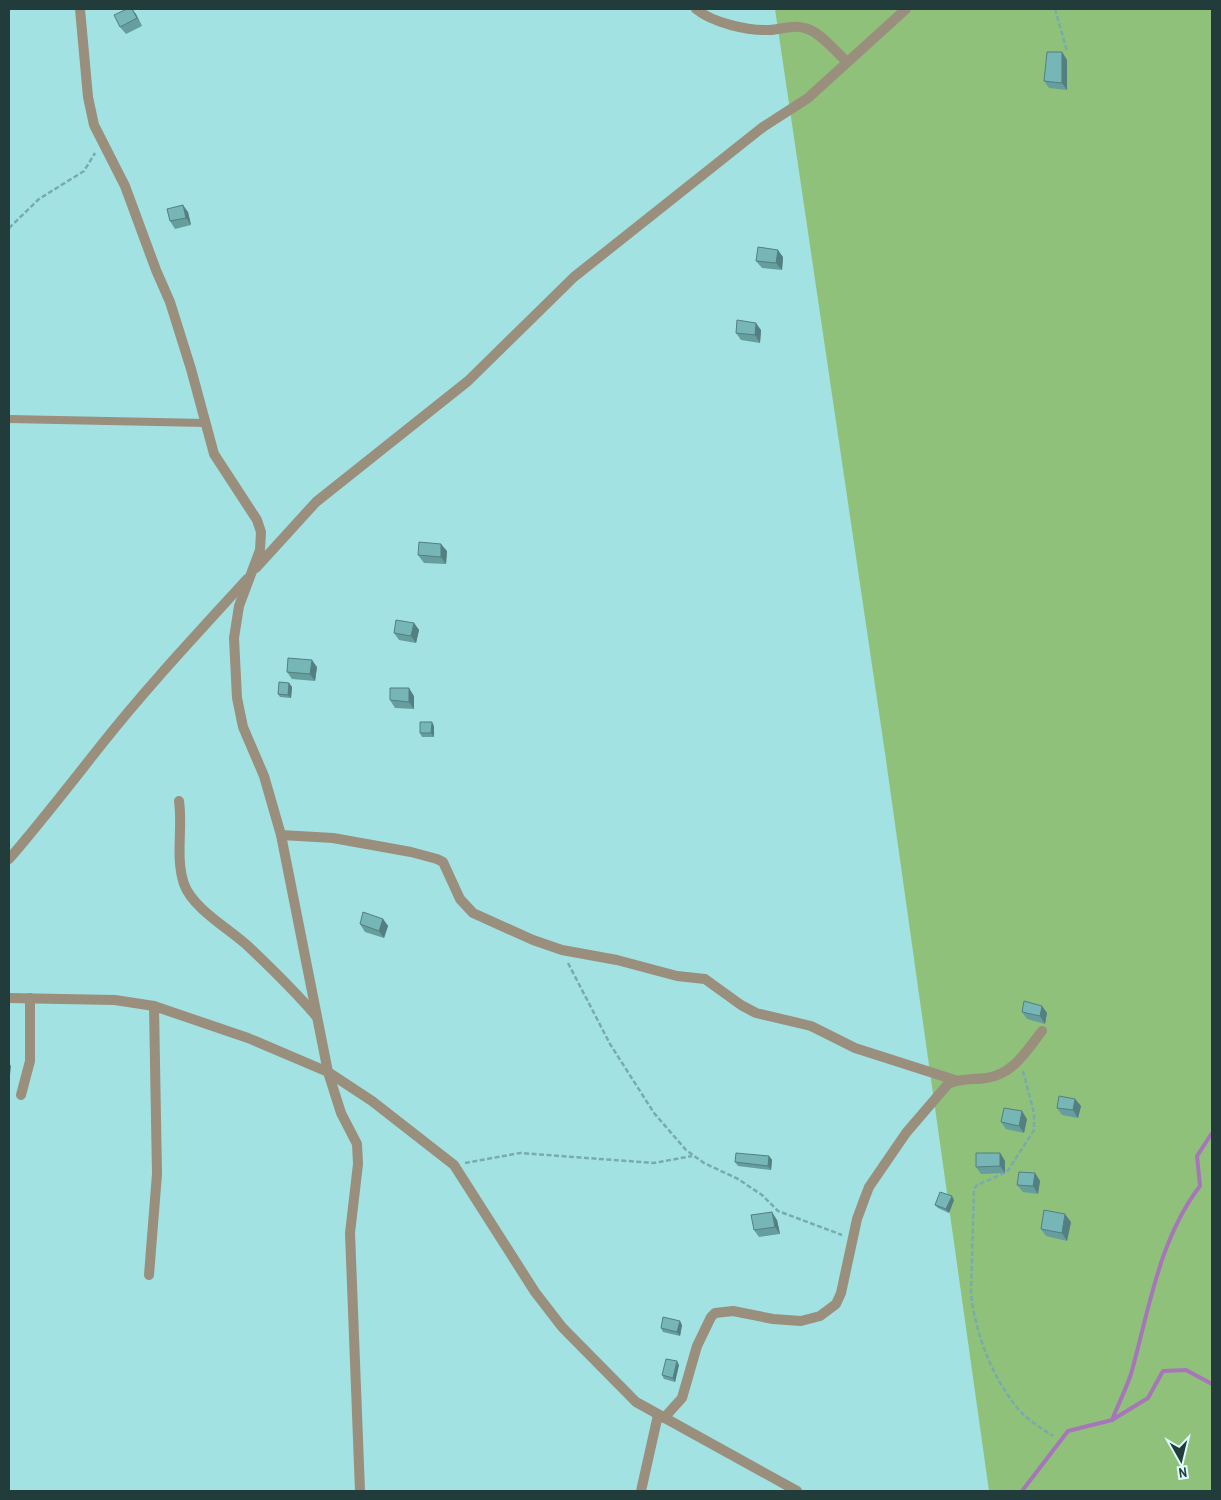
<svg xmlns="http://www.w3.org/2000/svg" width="1221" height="1500" viewBox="0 0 1221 1500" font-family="'Archivo Narrow',sans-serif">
	<rect width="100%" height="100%" fill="#a2e2e3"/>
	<path fill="#90c17b" d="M775 9H1212V1491H989L885 753Z"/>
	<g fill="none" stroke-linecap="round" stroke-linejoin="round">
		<g stroke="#a776b9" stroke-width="4">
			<path d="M1112 1420 1148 1398 1163 1371 1186 1370 1212 1384"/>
			<path d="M1022 1491 1068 1431 1112 1420C1118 1405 1126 1389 1131 1374 1149 1310 1159 1239 1200 1186L1197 1156 1212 1133"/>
		</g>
		<g stroke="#78abac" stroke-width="2.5" stroke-dasharray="5 2.5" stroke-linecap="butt">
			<path d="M1055 9 1067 51"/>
			<path d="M9 228 39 199 84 171 95 153"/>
			<path d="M568 963 610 1044 654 1113 686 1150 704 1163 738 1179 762 1195 778 1211 842 1235"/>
			<path d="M1023 1071 1034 1113V1130L1007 1172 977 1185 974 1189 971 1293C975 1334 993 1379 1019 1410 1029 1421 1041 1428 1053 1436"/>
			<path d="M465 1163 520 1153 654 1163 692 1156"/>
		</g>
		<path stroke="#9a8e7d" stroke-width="8" d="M9 419 206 423"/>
		<g stroke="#9a8e7d" stroke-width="10">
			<path d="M80 9 88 97 94 125 125 186 156 270 170 302 191 369 214 454 257 520 261 532 260 550 239 606 234 638 237 698 243 727 264 776 281 835 328 1072 341 1113 357 1144 358 1164 350 1233 360 1491"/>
			<path d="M696 9C713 23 748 31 770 30 783 29 795 24 808 29 823 35 836 52 847 62"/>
			<path d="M256 568 316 502 468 381 574 277 763 127 808 98 906 9"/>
			<path d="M179 801C183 828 175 857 184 884 193 909 230 929 249 947 272 969 295 991 316 1016"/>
			<path d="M281 835 333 838 411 852 437 859 443 862 460 899 473 913 533 940 562 950 617 960 677 976 705 979 741 1005 756 1013 811 1026 855 1048 955 1080"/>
			<path d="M9 859C41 822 71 783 102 744 147 687 198 633 247 579"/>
			<path d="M9 998 115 1000 154 1006 248 1038 328 1072 372 1101 454 1165 535 1292 562 1327 636 1402 797 1491"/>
			<path d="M21 1095 30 1061V998"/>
			<path d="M149 1275 157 1174 154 1006"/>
			<path d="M664 1418 682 1398 697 1346 711 1317 715 1313 733 1311 773 1319 801 1321 820 1316 836 1304 841 1293 857 1219 864 1200 869 1187 906 1133 948 1084C960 1078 973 1080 986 1078 1013 1075 1027 1050 1042 1031"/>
			<path d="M641 1491 658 1415"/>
		</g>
	</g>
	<g fill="#669d9d">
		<path d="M132 9 142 26 126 34 120 27Z"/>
		<path d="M1062 52 1067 60V90L1049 88 1044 81Z"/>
		<path d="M188 212 191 225 175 229 170 221Z"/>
		<path d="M783 257 782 270 762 268 756 261Z"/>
		<path d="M761 330 760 343 741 340 736 333Z"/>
		<path d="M447 551 446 564 424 563 418 555Z"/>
		<path d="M414 623 419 630 416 643 399 640 394 633Z"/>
		<path d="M317 667 315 681 292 679 287 672Z"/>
		<path d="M289 683 292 687 291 698 280 697 278 694Z"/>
		<path d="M414 696V709L395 708 390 700Z"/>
		<path d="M434 726V737H422L420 733Z"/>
		<path d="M383 919 388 926 384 938 365 932 360 924Z"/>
		<path d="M1042 1006 1047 1013 1045 1024 1027 1019 1022 1012Z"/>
		<path d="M1075 1099 1081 1106 1078 1118 1062 1115 1057 1108Z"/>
		<path d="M1027 1119 1024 1133 1006 1129 1001 1122Z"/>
		<path d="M1000 1153 1005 1161V1173L981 1174 976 1167Z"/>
		<path d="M769 1156 772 1160 771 1170 738 1166 735 1162Z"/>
		<path d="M1035 1173 1040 1181 1038 1194 1023 1192 1017 1185Z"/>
		<path d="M954 1200 949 1213 938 1208 935 1205Z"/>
		<path d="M777 1220 780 1234 759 1237 754 1230Z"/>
		<path d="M1071 1222 1067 1241 1046 1236 1041 1229Z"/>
		<path d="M682 1325 680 1336 663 1332 661 1328Z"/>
		<path d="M679 1365 675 1382 664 1379 662 1375Z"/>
	</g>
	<g fill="#537f80">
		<path d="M132 9 136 14 142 26 137 18Z"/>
		<path d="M1062 52 1067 60V90L1062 83Z"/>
		<path d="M183 205 188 212 191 225 186 218Z"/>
		<path d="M778 250 783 257 782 270 776 263Z"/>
		<path d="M756 323 761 330 760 343 755 335Z"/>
		<path d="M441 544 447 551 446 564 441 557Z"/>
		<path d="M414 623 419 630 416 643 411 636Z"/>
		<path d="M312 660 317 667 315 681 310 674Z"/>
		<path d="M289 683 292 687 291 698 288 695Z"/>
		<path d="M409 688 414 696V709L409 702Z"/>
		<path d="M432 722 434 726V737L431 733Z"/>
		<path d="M383 919 388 926 384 938 379 931Z"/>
		<path d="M1042 1006 1047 1013 1045 1024 1040 1016Z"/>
		<path d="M9 1063 11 1066 9 1083Z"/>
		<path d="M1075 1099 1081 1106 1078 1118 1073 1110Z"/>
		<path d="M1022 1111 1027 1119 1024 1133 1019 1126Z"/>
		<path d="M1000 1153 1005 1161V1173L1000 1166Z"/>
		<path d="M769 1156 772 1160 771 1170 768 1166Z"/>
		<path d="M1035 1173 1040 1181 1038 1194 1033 1186Z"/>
		<path d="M952 1196 954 1200 949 1213 946 1209Z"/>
		<path d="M772 1212 777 1220 780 1234 775 1227Z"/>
		<path d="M1065 1214 1071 1222 1067 1241 1062 1233Z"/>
		<path d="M680 1321 682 1325 680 1336 677 1332Z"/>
		<path d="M677 1361 679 1365 675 1382 673 1378Z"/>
	</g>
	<g fill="#77b6b7" stroke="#537f80">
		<path d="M127 9H132L137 18 120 27 114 15Z"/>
		<path d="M1047 52H1062V83L1044 81Z"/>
		<path d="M183 205 186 218 170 221 167 209Z"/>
		<path d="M758 247 778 250 776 263 756 261Z"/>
		<path d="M737 320 756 323 755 335 736 333Z"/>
		<path d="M419 542 441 544V557L418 555Z"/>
		<path d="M396 620 414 623 411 636 394 633Z"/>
		<path d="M288 658 312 660 310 674 287 672Z"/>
		<path d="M279 682 289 683 288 695 278 694Z"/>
		<path d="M390 688H409V702L390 700Z"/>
		<path d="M420 722H432L431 733H420Z"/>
		<path d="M363 912 383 919 379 931 360 924Z"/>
		<path d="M1024 1001 1042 1006 1040 1016 1022 1012Z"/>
		<path d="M1059 1096 1075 1099 1073 1110 1057 1108Z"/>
		<path d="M1004 1108 1022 1111 1019 1126 1001 1122Z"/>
		<path d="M736 1153 769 1156 768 1166 735 1162Z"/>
		<path d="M976 1153H1000V1166L976 1167Z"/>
		<path d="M1019 1172 1035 1173 1033 1186 1017 1185Z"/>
		<path d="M940 1192 952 1196 946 1209 935 1205Z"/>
		<path d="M1044 1210 1065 1214 1062 1233 1041 1229Z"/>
		<path d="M772 1212 775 1227 754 1230 751 1215Z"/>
		<path d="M663 1317 680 1321 677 1332 661 1328Z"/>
		<path d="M666 1359 677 1361 673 1378 662 1375Z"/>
	</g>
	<rect width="1221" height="1500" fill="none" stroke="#223c3c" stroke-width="20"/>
	<g transform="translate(1181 1460) rotate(172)" stroke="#defdfd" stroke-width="4" paint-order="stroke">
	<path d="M0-4L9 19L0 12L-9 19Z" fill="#223c3c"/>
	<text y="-8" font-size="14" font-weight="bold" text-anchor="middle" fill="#223c3c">N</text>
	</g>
</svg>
